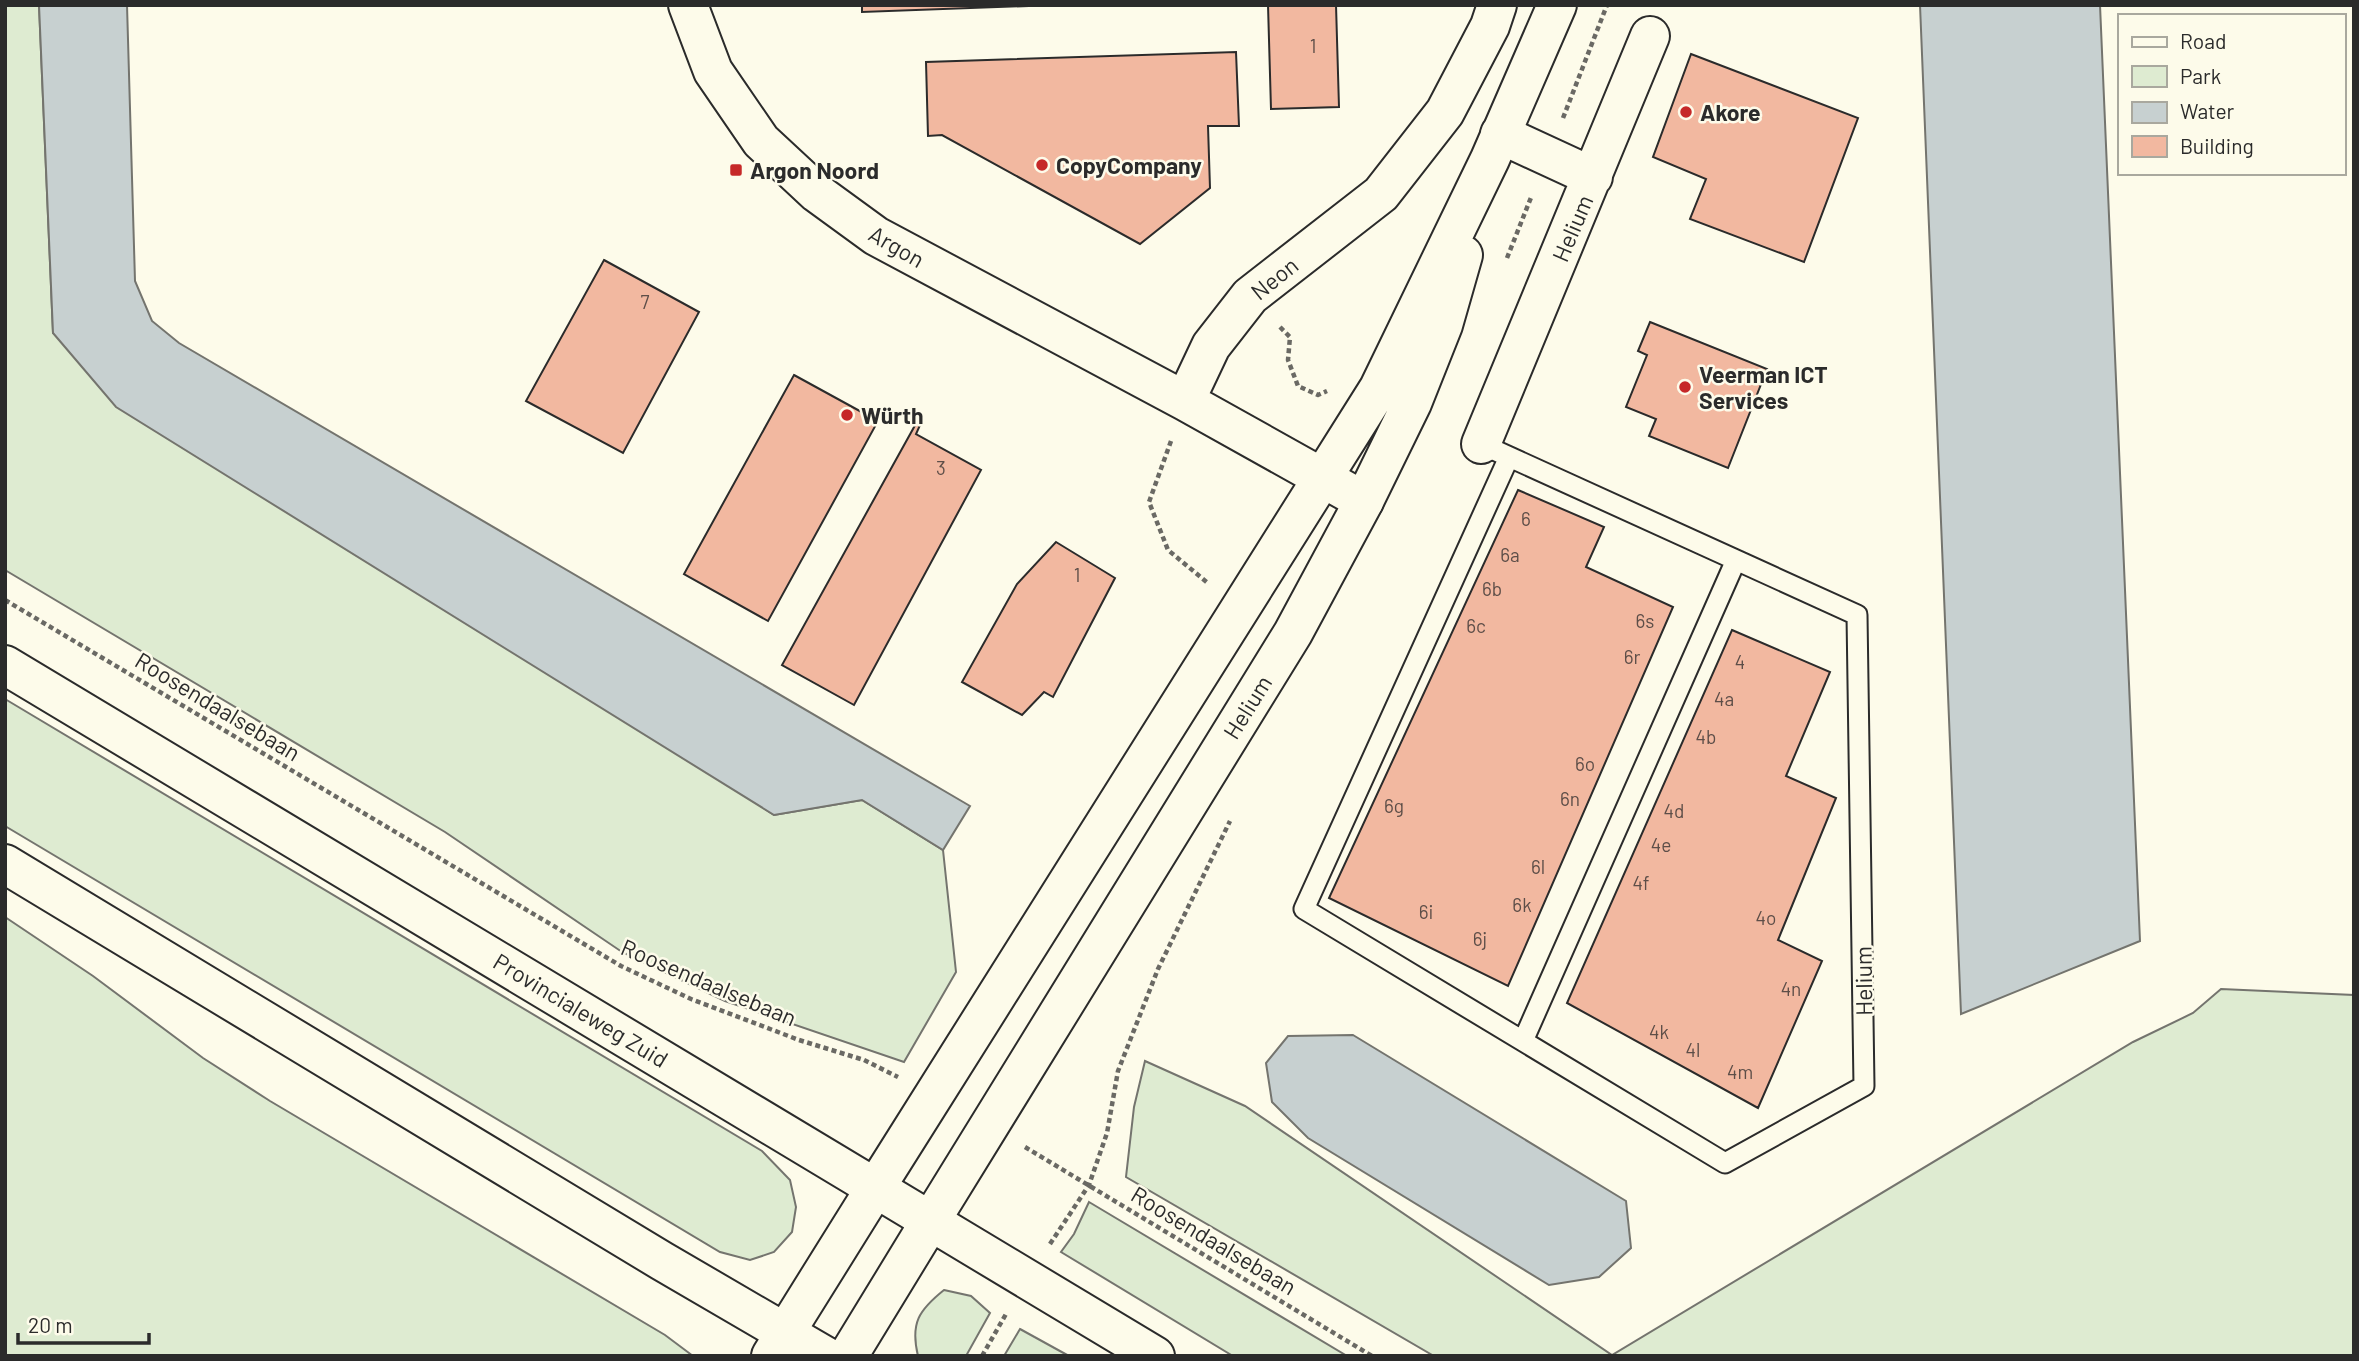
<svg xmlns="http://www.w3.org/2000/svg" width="2359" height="1361" viewBox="0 0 2359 1361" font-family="Barlow,sans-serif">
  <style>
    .green { fill: #deebd1; stroke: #74746e; stroke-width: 2 }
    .water { fill: #c7d0d0; stroke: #74746e; stroke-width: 2 }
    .building { fill: #f2b8a0; stroke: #2b2b2b; stroke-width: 2 }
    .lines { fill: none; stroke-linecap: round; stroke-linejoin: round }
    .service-casing { stroke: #2b2b2b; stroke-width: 23 }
    .minor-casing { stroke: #2b2b2b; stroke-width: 42 }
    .tertiary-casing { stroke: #2b2b2b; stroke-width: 42 }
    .primary-casing { stroke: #2b2b2b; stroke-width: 42 }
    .motorway-casing { stroke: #2b2b2b; stroke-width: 42 }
    .path { stroke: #6a6964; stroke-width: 4.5; stroke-dasharray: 5 3.5; stroke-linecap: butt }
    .service { stroke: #fdfbea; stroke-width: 19 }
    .minor { stroke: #fdfbea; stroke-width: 38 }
    .tertiary { stroke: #fdfbea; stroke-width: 38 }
    .primary { stroke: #fdfbea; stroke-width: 38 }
    .motorway { stroke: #fdfbea; stroke-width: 38 }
    .poi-dot { fill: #c62828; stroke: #fdfbea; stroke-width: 2.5 }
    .labels { text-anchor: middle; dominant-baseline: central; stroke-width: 5; stroke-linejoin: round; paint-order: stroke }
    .number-label { font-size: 19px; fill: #5d4e48 }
    .poi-label { font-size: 23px; font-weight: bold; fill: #2b2b2b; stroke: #fdfbea; text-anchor: start }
    .street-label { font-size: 23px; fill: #2b2b2b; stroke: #fdfbea }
  </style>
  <rect width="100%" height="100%" fill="#fdfbea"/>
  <!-- green -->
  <path class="green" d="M5 5H39L53 333 774 815 862 800 943 850 956 972 904 1062 725 1001 622 952 445 832 5 570Z
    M5 699 762 1151 790 1180 796 1207 792 1232 774 1252 750 1260 720 1252 5 826Z
    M5 917 93 976 203 1058 270 1101 665 1335 693 1356H5Z
    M2221 989 2354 995V1356H1434L1126 1177 1134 1107 1145 1061 1245 1106 1612 1355 2133 1042 2193 1013Z
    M1089 1202 1347 1356H1233L1061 1252 1074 1234Z
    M944 1290 971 1296 990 1313 966 1356H918C910 1323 919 1310 944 1290Z
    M1020 1329 1069 1356H1004Z"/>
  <!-- water -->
  <path class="water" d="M39 5H127L135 281 152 321 179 343 970 806 943 850 862 800 774 815 116 407 53 333Z
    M1920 5H2100L2140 941 1961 1014Z
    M1353 1035 1626 1201 1631 1248 1599 1277 1549 1285 1308 1138 1272 1102 1266 1063 1288 1036Z"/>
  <!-- building -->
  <path class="building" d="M862 5H1055L862 12Z
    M1268 5H1336L1339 107 1271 109Z
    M1236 52 1239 126H1208L1210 188 1140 244 942 135 928 136 926 62Z
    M1691 54 1858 118 1804 262 1690 219 1706 179 1653 157Z
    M604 260 699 312 623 453 526 401Z
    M1650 322 1767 369 1728 468 1649 436 1656 419 1626 407 1647 355 1638 351Z
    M794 375 878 421 768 621 684 574Z
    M918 420 921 423 916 434 981 470 854 705 782 665Z
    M1518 490 1604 527 1586 567 1673 607 1508 986 1329 898Z
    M1056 542 1115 578 1053 697 1044 692 1022 715 962 682 1017 584Z
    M1732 630 1830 672 1786 776 1836 798 1778 940 1822 961 1758 1108 1567 1003Z"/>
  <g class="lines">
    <!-- service casing -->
    <g class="service-casing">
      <path id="service" d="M1481 444 1857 615 1864 1086 1725 1163 1304 909 1509 457
        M1523 1041 1736 560"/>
    </g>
    <!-- minor casing -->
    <g class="minor-casing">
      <path id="minor" d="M688 5 713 71 761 141 817 193 876 236 1185 401 1364 501
        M1500 134 1593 177
        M1185 401 1211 346 1250 296 1381 194 1445 112 1490 26 1497 5
        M1481 444 1650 36"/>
    </g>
    <!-- tertiary casing -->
    <g class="tertiary-casing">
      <path id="tertiary" d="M876 1187 1379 388 1490 159 1557 5
        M931 1220 1293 633 1364 501 1412 403 1443 325 1463 255"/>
    </g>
    <!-- primary casing -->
    <g class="primary-casing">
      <path id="primary" d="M5 665 1155 1356
        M5 864 662 1261 825 1356
        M785 1333 876 1187
        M848 1356 931 1220"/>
    </g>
    <!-- motorway casing -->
    <g class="motorway-casing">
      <path id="motorway" d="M771 1356 785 1333"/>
    </g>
    <!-- path -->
    <path class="path" d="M1563 118 1607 5
      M1507 258 1532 195
      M1280 327 1290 337 1288 360 1298 386 1318 395 1327 391
      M1171 441 1149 502 1168 550 1209 584
      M5 600 621 966 691 999 799 1040 864 1060 898 1077
      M1025 1147 1372 1356
      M1050 1244 1089 1185 1107 1133 1118 1071 1158 969 1230 821
      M982 1356 1006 1314"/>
    <!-- service -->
    <use href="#service" class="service"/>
    <!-- minor -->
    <use href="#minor" class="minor"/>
    <!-- tertiary -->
    <use href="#tertiary" class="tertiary"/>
    <!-- primary -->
    <use href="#primary" class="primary"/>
    <!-- motorway -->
    <use href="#motorway" class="motorway"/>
  </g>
  <!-- markers -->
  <g class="poi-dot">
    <circle cx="1686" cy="112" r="7"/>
    <circle cx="1042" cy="165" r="7"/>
    <rect x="729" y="163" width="14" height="14" rx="3.5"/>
    <circle cx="1685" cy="387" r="7"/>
    <circle cx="847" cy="415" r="7"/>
  </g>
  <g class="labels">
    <!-- number labels -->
    <g class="number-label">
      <text x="1313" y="45">1</text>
      <text x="645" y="301">7</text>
      <text x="941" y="467">3</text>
      <text x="1526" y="518">6</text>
      <text x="1510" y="554">6a</text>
      <text x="1077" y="574">1</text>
      <text x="1492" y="588">6b</text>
      <text x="1645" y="620">6s</text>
      <text x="1476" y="625">6c</text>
      <text x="1632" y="656">6r</text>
      <text x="1740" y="661">4</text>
      <text x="1724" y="698">4a</text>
      <text x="1706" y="736">4b</text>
      <text x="1585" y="763">6o</text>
      <text x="1570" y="798">6n</text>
      <text x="1394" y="805">6g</text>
      <text x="1674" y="810">4d</text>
      <text x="1661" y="844">4e</text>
      <text x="1538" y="866">6l</text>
      <text x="1641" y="882">4f</text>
      <text x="1522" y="904">6k</text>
      <text x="1426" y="911">6i</text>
      <text x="1766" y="917">4o</text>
      <text x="1480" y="938">6j</text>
      <text x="1791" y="988">4n</text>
      <text x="1659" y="1031">4k</text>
      <text x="1693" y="1049">4l</text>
      <text x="1740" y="1071">4m</text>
    </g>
    <!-- poi labels -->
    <g class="poi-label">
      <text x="1700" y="112">Akore</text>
      <text x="1056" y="165">CopyCompany</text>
      <text x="750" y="170">Argon Noord</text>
      <text x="1699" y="374">Veerman ICT<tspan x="1699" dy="26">Services</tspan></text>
      <text x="861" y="415">Würth</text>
    </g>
    <!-- street labels -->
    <g class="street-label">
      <text transform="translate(1572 228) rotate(-67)">Helium</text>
      <text transform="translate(897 246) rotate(30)">Argon</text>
      <text transform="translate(1274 278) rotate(-39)">Neon</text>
      <text transform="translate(218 706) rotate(31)">Roosendaalsebaan</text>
      <text transform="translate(1247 707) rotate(-58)">Helium</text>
      <text transform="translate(1863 981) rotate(-91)">Helium</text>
      <text transform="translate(709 982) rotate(23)">Roosendaalsebaan</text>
      <text transform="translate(581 1010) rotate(31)">Provincialeweg Zuid</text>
      <text transform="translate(1214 1240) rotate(31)">Roosendaalsebaan</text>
    </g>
  </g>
  <!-- border -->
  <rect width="2359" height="1361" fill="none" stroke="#2b2b2b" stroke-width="14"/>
  <!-- legend -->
  <rect x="2118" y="14" width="228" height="161" fill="#fdfbea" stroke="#a9a89e" stroke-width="2"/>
  <rect x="2132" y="37" width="35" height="10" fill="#fdfbea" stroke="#a9a89e" stroke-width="2"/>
  <text x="2180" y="49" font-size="21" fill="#2b2b2b">Road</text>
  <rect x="2132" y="66" width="35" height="21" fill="#deebd1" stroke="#a9a89e" stroke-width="2"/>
  <text x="2180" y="84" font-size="21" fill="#2b2b2b">Park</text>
  <rect x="2132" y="102" width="35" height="21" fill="#c7d0d0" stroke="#a9a89e" stroke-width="2"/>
  <text x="2180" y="119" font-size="21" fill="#2b2b2b">Water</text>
  <rect x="2132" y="136" width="35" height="21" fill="#f2b8a0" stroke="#a9a89e" stroke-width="2"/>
  <text x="2180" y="154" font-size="21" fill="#2b2b2b">Building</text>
  <!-- scale -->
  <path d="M18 1333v10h131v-10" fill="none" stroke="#2b2b2b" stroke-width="3.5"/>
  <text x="28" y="1333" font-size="21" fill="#2b2b2b" stroke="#fdfbea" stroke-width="5" paint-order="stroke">20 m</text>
</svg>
